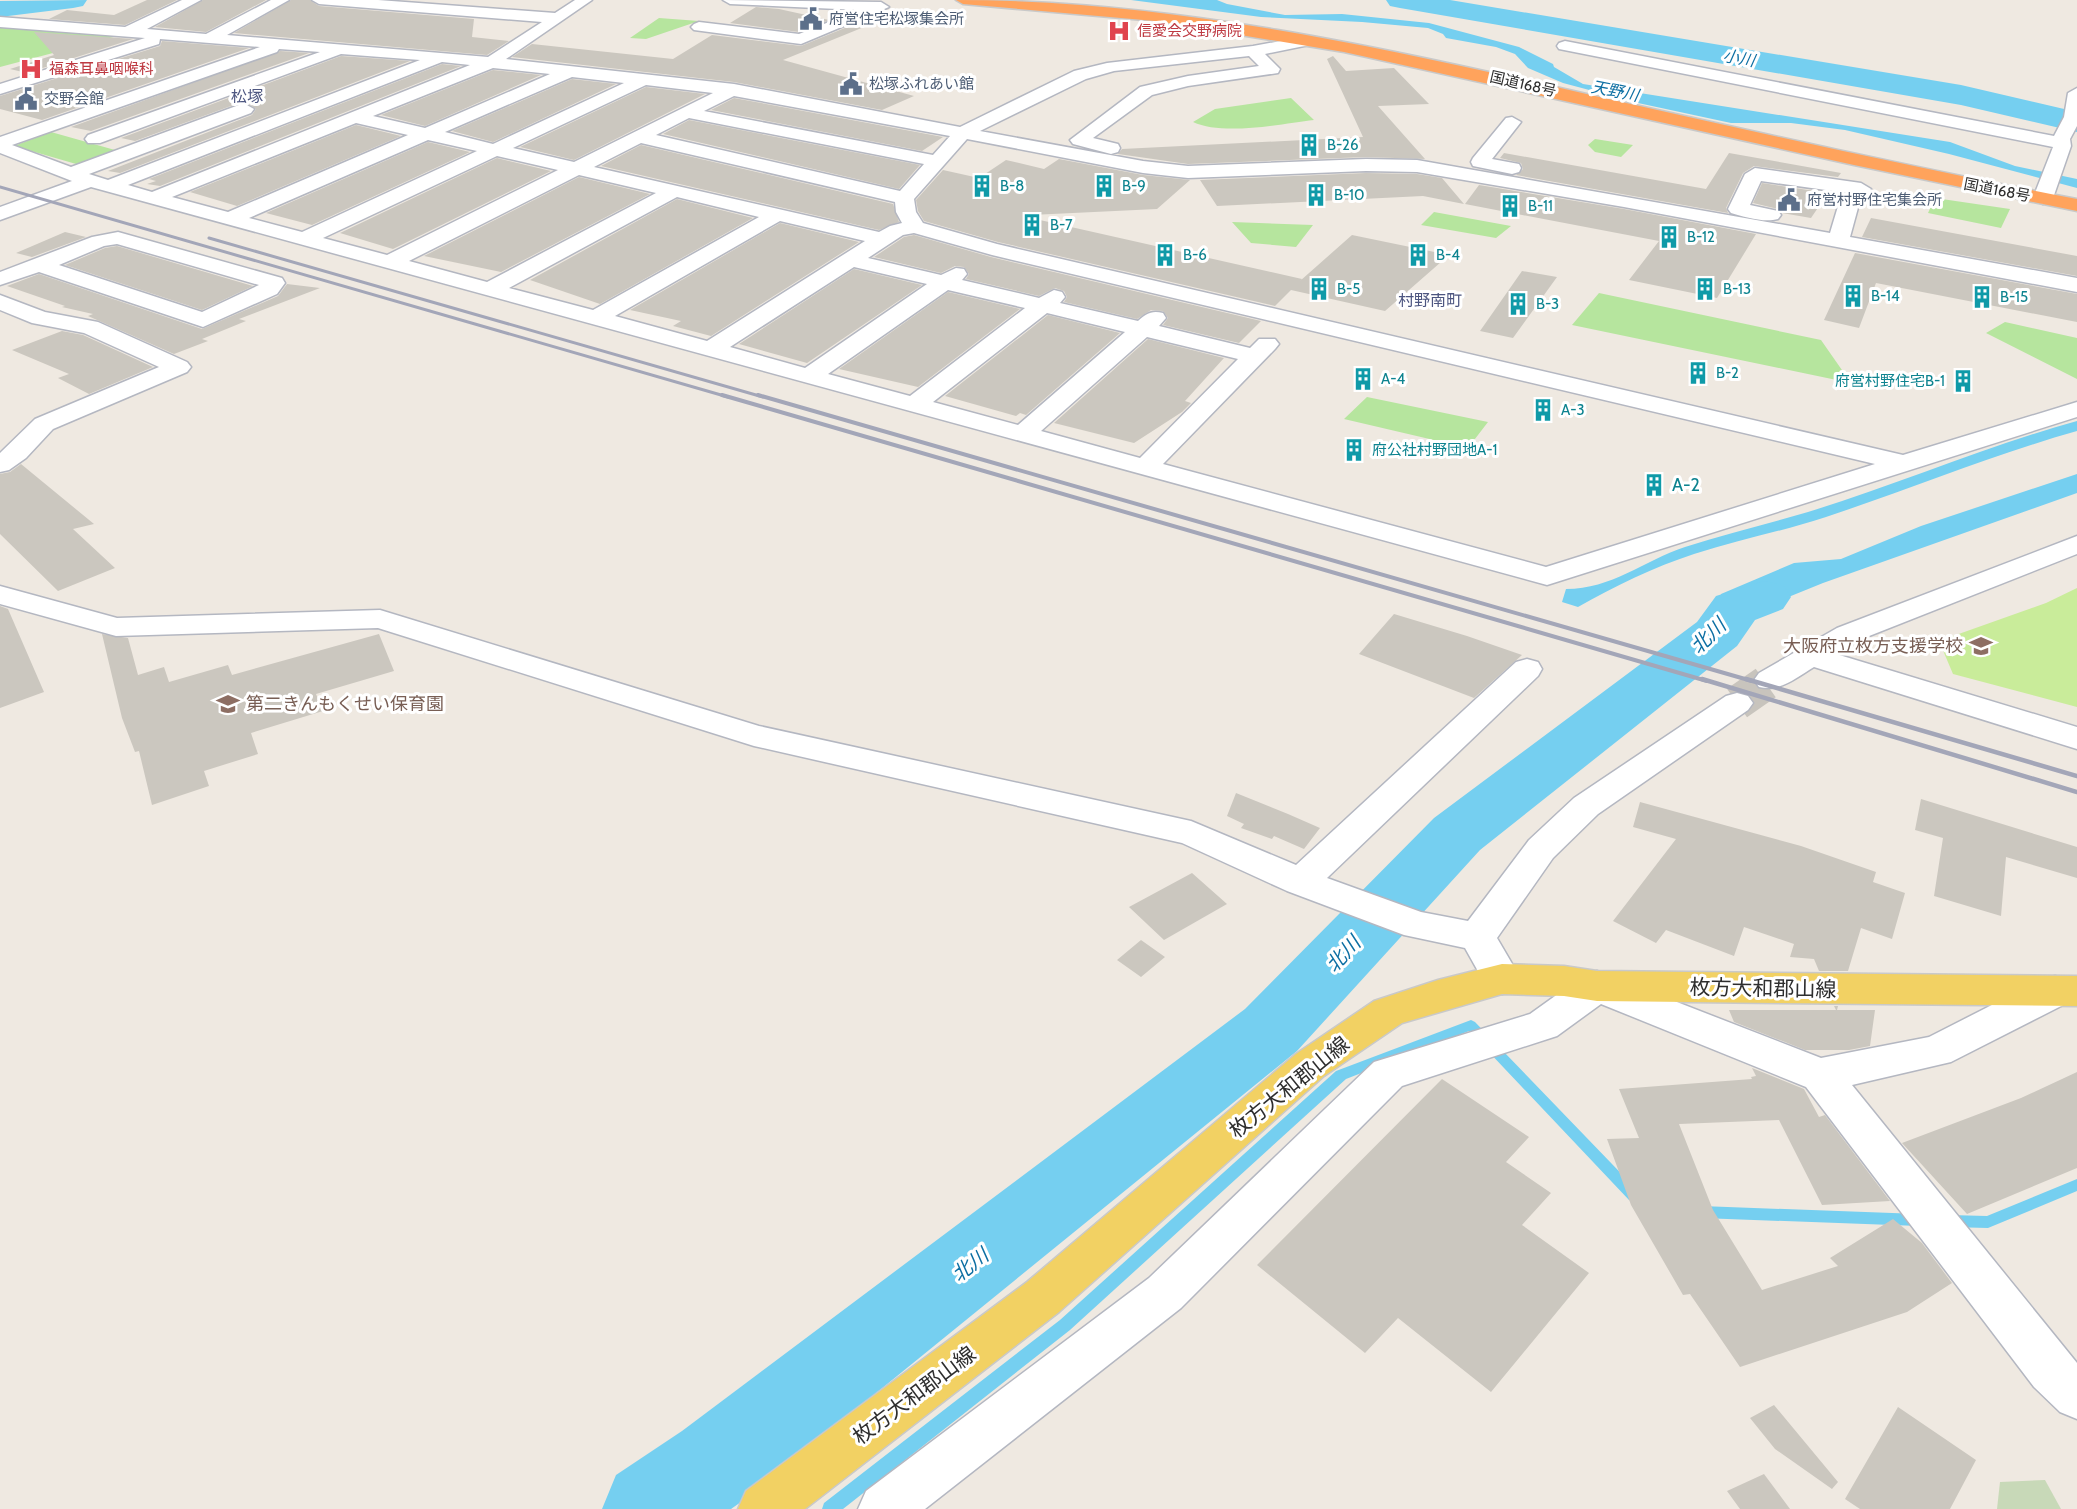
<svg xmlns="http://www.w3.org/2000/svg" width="2077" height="1509" viewBox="0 0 2077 1509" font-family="Cabin,'Noto Sans JP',sans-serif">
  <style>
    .green { fill: #b6e59e }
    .cemetery { fill: #c8d9b8 }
    .pitch { fill: #c9ec9a }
    .water { fill: #75cff0 }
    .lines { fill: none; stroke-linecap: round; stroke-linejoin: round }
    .stream { fill: #75cff0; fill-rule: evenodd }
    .river { fill: #75cff0; fill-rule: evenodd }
    .building { fill: #cbc7bf }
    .minor-tunnel { stroke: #c8c4bd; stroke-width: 35; stroke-dasharray: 35 18; stroke-linecap: butt }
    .minor-casing { stroke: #b4b7c1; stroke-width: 3 }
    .major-casing { stroke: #c9c9c9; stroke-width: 3 }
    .highway-casing { stroke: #c9c9c9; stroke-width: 3 }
    .minor { fill: #fff; fill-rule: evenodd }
    .major { fill: #f2d163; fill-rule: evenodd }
    .highway { fill: #ffa35c; fill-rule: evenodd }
    .rail-far2 { stroke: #a3a6b8; stroke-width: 3 }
    .rail-far1 { stroke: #a3a6b8; stroke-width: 4 }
    .rail { stroke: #a3a6b8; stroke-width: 4.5 }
    .labels { text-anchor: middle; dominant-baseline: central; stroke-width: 6; stroke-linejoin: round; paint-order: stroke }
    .far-service-label { font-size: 15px; fill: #4e5e75; stroke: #fff; text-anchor: start }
    .far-health-label { font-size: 15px; fill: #be3a42; stroke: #fff; text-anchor: start }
    .far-street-label { font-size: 15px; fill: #2e2e2e; stroke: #fff }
    .far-culture-label { font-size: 15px; fill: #0d838f; stroke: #fff; text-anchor: start }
    .far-water-label { font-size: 16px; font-style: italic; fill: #0d6fa3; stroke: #fff }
    .far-neighbourhood-label { font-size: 16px; fill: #4d5680; stroke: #fff }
    .culture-label { font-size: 18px; fill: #0d838f; stroke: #fff; text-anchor: start }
    .education-label { font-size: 18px; fill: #785e54; stroke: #fff; text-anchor: end }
    .water-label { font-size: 20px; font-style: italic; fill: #0d6fa3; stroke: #fff }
    .near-street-label { font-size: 21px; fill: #2e2e2e; stroke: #fff }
  </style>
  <rect width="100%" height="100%" fill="#efe9e1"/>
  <!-- green -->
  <path class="green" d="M659 18 699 21 646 39 630 38Z
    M0 24 121 35 0 67Z
    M1291 98 1314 120C1281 124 1223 136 1193 122L1215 109Z
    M51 132 122 152 83 166 14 146Z
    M1595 139 1633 145 1621 157 1595 152 1588 145Z
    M1935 198 2010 209 2001 228 1928 213Z
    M1434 212 1511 226 1496 238 1421 225Z
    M1232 222 1313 225 1296 247 1251 243Z
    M1599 293 1821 340 1851 383 1572 325Z
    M2005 322 2077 338V379L1986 333Z
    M1367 397 1488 422 1468 448 1344 419Z"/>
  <!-- cemetery -->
  <path class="cemetery" d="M2045 1480 2061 1509H1997L2000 1482Z"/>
  <!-- pitch -->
  <path class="pitch" d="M2077 588V707L1953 674 1939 641 2046 603Z"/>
  <!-- water -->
  <path class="water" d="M1131 0H1217L1227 4 1285 15 1342 14 1429 23 1519 47 1553 64 1554 67 1583 84 1950 142 2015 166 2077 179V188L1949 154 1845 130 1791 123H1731L1638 103 1563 83 1528 68 1515 54 1496 47 1446 38 1443 34 1428 28 1362 22 1261 17Z
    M2077 421V431C1992 455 1910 489 1826 517 1783 531 1738 540 1694 554 1654 567 1615 586 1578 607L1562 602 1566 589C1612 589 1643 561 1685 547 1726 534 1767 524 1808 512 1899 484 1986 446 2077 421Z
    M2077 474V493L1823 583 1749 613 1734 631 1707 651 1688 642 1715 623 1721 594 1794 563 1841 559 1921 526Z"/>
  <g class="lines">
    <!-- stream -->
    <path class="stream" d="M1471 1020 1475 1022 1639 1192 1641 1196 1639 1200 1634 1202 1629 1200 1469 1031 1346 1079 1070 1330 843 1509H822L824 1503 1060 1320 1336 1071Z
      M2077 1179V1191L1988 1228 1949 1227 1944 1225 1942 1221 1944 1217 1949 1215 1987 1216Z
      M1701 1206 1919 1214 1924 1216 1926 1220 1924 1224 1919 1226 1701 1218 1696 1216 1694 1212 1696 1208Z"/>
    <!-- river -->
    <path class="river" d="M87 0 83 6 73 8 0 17V1Z
      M1386 0H1450L1961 85 2077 112V132L1961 105 1400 8 1390 6Z
      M1764 581 1783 585 1791 597 1783 609 1755 620 1737 646 1480 850 1297 1051 748 1497 731 1509H602L616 1475 682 1431 1245 1009 1434 818 1697 622 1716 596Z"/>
  </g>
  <!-- building -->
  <path class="building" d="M147 0H177L125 25 49 19 67 10 114 15Z
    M203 0H266L206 32 155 27Z
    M291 0H310L319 6 474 19 472 37 509 41 487 55 234 33Z
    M756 7 779 9 829 20 799 32 730 23Z
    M852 25 864 27 783 60 914 96 882 110 734 82 512 57 532 44 673 59 712 35 801 46Z
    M34 32 133 39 27 73 10 69 54 55Z
    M162 41 249 48 42 120 0 109V96L160 46Z
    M280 51 309 53 91 131 71 127Z
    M341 56 410 61 120 173 108 171 252 115 256 109 246 102 239 103 135 141 121 138Z
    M1333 56 1346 71 1394 68 1429 104 1378 106 1425 159 1366 157 1188 164 1118 154 1122 149 1363 137 1327 59Z
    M442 64 461 66 160 186 147 184 156 181 149 179Z
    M493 70 541 75 425 126 381 115Z
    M572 79 616 84 493 142 452 131Z
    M646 87 705 94 574 160 520 147Z
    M734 98 943 137 922 151 711 110Z
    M689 120 920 165 899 189 663 134Z
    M356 125 401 136 237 206 190 192Z
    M428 142 470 152 312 225 266 213Z
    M641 145 893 204 899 222 879 230 601 166Z
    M1504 153 1706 189 1729 153 1841 173 1838 177 1754 166 1743 173 1726 208 1728 213 1516 175 1523 169 1521 163 1500 158Z
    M497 158 551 171 393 249 340 233Z
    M1059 159 1143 175 1190 180 1157 209 1031 215V218L1302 279 1300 281 1352 235 1449 255 1385 311 1291 290 1275 306 998 242 924 221 918 211 916 200 943 170 979 178 1006 160 1044 169Z
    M1366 173 1417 174 1442 178 1464 204 1423 196 1217 206 1200 180Z
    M579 177 650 194 501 272 424 256Z
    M1762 183 1828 193 1811 218 1782 213 1778 209 1753 203Z
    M1479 185 1624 209 1756 234 1717 298 1629 280 1659 241 1465 204Z
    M677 199 753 218 600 304 530 280Z
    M1871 218 2077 256V276L1862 237Z
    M780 223 859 242 711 336 673 326 681 321 630 310Z
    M65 232 86 237 32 257 16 253Z
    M914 235 991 257 1261 321 1239 343 1163 325 1168 318 1163 311 1151 310 1137 319 1064 302 1067 297 1064 291 1055 288 1039 296 966 279 969 274 964 267 955 266 941 273 874 257 904 237Z
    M117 246 253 286 202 310 65 265 105 248Z
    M1855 253 2077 294V322L1876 283 1859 328 1824 320Z
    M854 269 922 285 807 363 739 344Z
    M1522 271 1557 277 1513 338 1480 331Z
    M39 274 202 329 278 296 287 284 320 288 239 319 246 321 202 339 208 341 174 354 88 316 93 314 62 307 65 306 7 286Z
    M948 292 1020 309 918 387 839 369Z
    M1048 315 1120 333 1026 415 1020 413 1016 416 945 396Z
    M62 331 83 335 153 367 89 394 58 378 69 374 12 350Z
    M1148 339 1224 358 1185 401 1191 403 1182 412 1134 443 1054 423Z
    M21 464 94 524 73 529 115 568 58 591 0 534V474L10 472Z
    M0 606 8 609 44 692 0 708Z
    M1394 614 1467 636 1522 655 1474 698 1359 654Z
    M102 634 128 638 138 675 164 667 169 682 228 665 232 675 379 634 394 671 316 694 323 711 251 733 258 754 204 771 209 786 152 805 139 751 135 752 122 718Z
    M1236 793 1288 814 1320 828 1304 849 1274 836 1272 839 1241 828 1244 824 1227 816Z
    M1921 799 2077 847V878L2006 857 2001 916 1934 896 1943 838 1915 830Z
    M1640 802 1801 846 1876 872 1873 882 1905 893 1892 939 1861 928 1848 971H1819L1814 959 1790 957 1794 944 1744 927 1734 956 1666 930 1656 943 1613 921 1676 839 1633 827Z
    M1192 873 1227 904 1164 940 1129 907Z
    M1141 940 1165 957 1141 977 1117 960Z
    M1834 1006H1838L1837 1010H1875L1870 1046 1849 1050H1805L1734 1022 1729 1010H1836Z
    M1752 1068 1804 1089 1819 1117 1825 1115 1890 1201 1822 1205 1779 1120 1679 1124 1713 1210 1762 1290 1838 1266 1830 1258 1893 1219 1922 1243 1952 1283 1907 1312 1740 1367 1690 1294 1683 1295 1631 1205 1607 1139 1639 1138 1619 1089 1752 1079 1751 1077 1756 1076Z
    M2077 1072V1168L1967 1214 1902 1143 2021 1098Z
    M1442 1079 1529 1137 1506 1162 1551 1193 1522 1225 1589 1273 1491 1392 1398 1318 1365 1353 1257 1265Z
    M1774 1405 1838 1482 1832 1489 1775 1449 1750 1418Z
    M1898 1407 1976 1460 1950 1509H1860L1845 1499Z
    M1764 1474 1790 1509H1740L1727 1491Z"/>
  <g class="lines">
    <!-- minor-tunnel -->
    <path class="minor-tunnel" d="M1737 703 1770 680"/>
    <!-- minor casing -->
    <g class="minor-casing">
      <path id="minor" d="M182 0H201L147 29 206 34 271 0H289L227 35 488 57 542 22 319 4 312 0H378L555 13 575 0H592L506 59 734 84 960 127 1074 71 1107 63 1253 46 1308 36 1314 38 1316 41 1314 44 1265 54 1280 69 1278 73 1188 86 1152 95 1093 138 1118 144 1120 148 1118 152 1111 154 1073 144 1070 140 1140 87 1188 76 1259 66 1249 56 1114 71 1086 79 980 131 1143 161 1188 166 1366 159 1417 160 1830 233 1839 203 1847 193 1761 181 1750 205 1778 211 1781 215 1778 219C1764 223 1745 217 1731 213L1728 209 1745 174 1755 168 1861 183 1871 189 1859 204 1850 237 2077 278V292L1624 207 1417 172 1366 171 1188 178 1143 173 967 139 914 199 916 212 923 223 997 244 1903 455 2077 402V417L1547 585 91 187 0 220V207L72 181 0 153V137L260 47 160 39 159 44 0 94V84L145 38 0 27V17L125 27ZM279 49 320 52 88 135 85 139 88 143H100L341 54 420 60 108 180 89 174 251 113 254 109 245 104 239 105 71 167 12 145 277 52ZM442 62 470 65 152 192 128 185ZM493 68 550 74 425 128 373 116ZM572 77 624 83 493 144 445 132ZM646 85 713 93 574 162 513 148ZM734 96 950 136 933 155 704 111ZM689 118 924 164 900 191 656 135ZM356 123 408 135 228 212 172 197ZM428 140 477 151 302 232 249 218ZM641 143 895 202 896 212 902 223 890 226 879 232 594 167ZM497 156 558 170 387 255 323 238ZM579 175 656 193 487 282 409 261ZM677 197 759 217 593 310 509 288ZM780 221 865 241 707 341 615 316ZM914 233 992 255 1875 464 1546 567 1163 464 1275 349 1279 344 1275 339H1259L1250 348 1159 326 1166 318 1163 313C1151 310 1146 314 1138 321L1060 303 1065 297 1062 292 1054 290 1039 298 962 280 967 274 964 269 956 268 941 275 868 258 903 235ZM854 267 927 284 805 368 730 347ZM948 290 1025 308 910 396 828 374ZM1047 313 1125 332 1018 425 933 402ZM1147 337 1238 359 1140 458 1041 431Z
        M723 0 881 2 889 7 801 44 694 30 691 27 694 24 699 22 799 34 859 10 730 4Z
        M1565 41 2054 136 2064 117 2068 93 2077 88V126L2070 139 2071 146 2053 198 2043 204 2033 198 2053 147 1559 49 1557 46 1559 43Z
        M1512 117 1521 122 1492 159 1519 164 1521 168 1519 172 1512 174 1473 166 1471 162 1473 158 1506 118Z
        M118 232 282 278 285 283 277 294 203 327 39 272 0 285V272L92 237ZM117 244 259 285 202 312 59 265 104 246Z
        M0 295 45 312 98 322 187 362 191 367 187 372 53 429 26 458 9 470 0 472V453L35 419 159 367 84 333 32 323 0 310Z
        M2077 536V554L1859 640 1836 654 2077 727V749L1814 667C1796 678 1780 692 1759 687L1754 680 1759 673 1837 628Z
        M0 586 117 618 380 610 759 726 1191 821 1296 865 1516 662 1527 659 1538 662 1542 669 1538 676 1327 878 1421 912 1468 921 1529 840 1574 798 1726 696 1737 693 1748 696 1753 703 1748 710 1598 814 1553 858 1497 938 1521 979 1516 989 1502 994 1488 989 1465 948 1404 935 1287 891 1182 843 754 746 378 628 116 636 0 604Z
        M1597 971 1821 1058 1929 1037 2041 980 2055 976 2069 980 2074 991 2069 1002 1951 1062 1852 1085 2077 1363V1419L2060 1412 2034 1387 1806 1087 1601 1004 1557 1036 1402 1086 1181 1308 925 1509H858L866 1491 1149 1278 1374 1062 1530 1014 1583 976Z"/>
    </g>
    <!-- major casing -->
    <g class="major-casing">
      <path id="major" d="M1502 964 1564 966 1597 971 2077 976V1006L1597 1001 1564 996 1502 994 1402 1023 1324 1076 1059 1312 805 1509H738L746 1491 1027 1282 1296 1054 1374 1001 1438 980Z"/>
    </g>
    <!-- highway casing -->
    <g class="highway-casing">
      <path id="highway" d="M956 0C1172 0 1385 48 1595 96 1755 132 1916 168 2077 199V211L1854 165 1344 52 1155 21 963 4Z"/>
    </g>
    <!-- minor -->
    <use href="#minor" class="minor"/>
    <!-- major -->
    <use href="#major" class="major"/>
    <!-- highway -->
    <use href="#highway" class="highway"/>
    <!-- rail-far2 -->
    <path class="rail-far2" d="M0 187 728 397
      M209 238 763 397"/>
    <!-- rail-far1 -->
    <path class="rail-far1" d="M722 395 1707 681
      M758 395 1752 681"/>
    <!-- rail -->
    <path class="rail" d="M1702 679 2077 792
      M1746 679 2077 776"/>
  </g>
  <!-- icons -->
  <defs>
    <g id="civic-bare" transform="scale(1.8)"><path d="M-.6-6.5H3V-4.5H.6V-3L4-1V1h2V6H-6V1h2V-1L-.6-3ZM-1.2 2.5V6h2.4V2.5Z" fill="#5c6f8a" stroke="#fff" stroke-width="2.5" paint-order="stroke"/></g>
    <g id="hospital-bare" transform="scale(1.8)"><path d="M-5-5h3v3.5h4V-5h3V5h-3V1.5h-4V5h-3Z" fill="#e0444e" stroke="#fff" stroke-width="2.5" paint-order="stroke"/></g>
    <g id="building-bare" transform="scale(1.8)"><path d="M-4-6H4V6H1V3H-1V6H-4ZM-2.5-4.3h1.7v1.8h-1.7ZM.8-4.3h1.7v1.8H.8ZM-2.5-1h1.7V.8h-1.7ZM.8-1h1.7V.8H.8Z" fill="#0f9aa8" stroke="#fff" stroke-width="2.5" paint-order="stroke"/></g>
    <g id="school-bare" transform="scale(1.8)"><path d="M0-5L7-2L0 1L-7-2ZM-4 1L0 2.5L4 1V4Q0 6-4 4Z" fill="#8d6e63" stroke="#fff" stroke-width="2.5" paint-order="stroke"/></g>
  </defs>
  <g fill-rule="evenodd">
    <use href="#civic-bare" x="811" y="19"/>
    <use href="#hospital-bare" x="1119" y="31"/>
    <use href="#hospital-bare" x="31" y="69"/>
    <use href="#civic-bare" x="851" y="84"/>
    <use href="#civic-bare" x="26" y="99"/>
    <use href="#building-bare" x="1309" y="145"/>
    <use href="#building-bare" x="982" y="186"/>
    <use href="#building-bare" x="1104" y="186"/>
    <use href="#building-bare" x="1316" y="195"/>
    <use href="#civic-bare" x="1789" y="200"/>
    <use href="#building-bare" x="1510" y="206"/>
    <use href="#building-bare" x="1032" y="225"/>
    <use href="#building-bare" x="1669" y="237"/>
    <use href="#building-bare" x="1165" y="255"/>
    <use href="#building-bare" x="1418" y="255"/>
    <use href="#building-bare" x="1319" y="289"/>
    <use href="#building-bare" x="1705" y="289"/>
    <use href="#building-bare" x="1853" y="296"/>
    <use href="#building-bare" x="1982" y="297"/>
    <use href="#building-bare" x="1518" y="304"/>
    <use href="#building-bare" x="1698" y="373"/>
    <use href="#building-bare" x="1363" y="379"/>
    <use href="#building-bare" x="1963" y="381"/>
    <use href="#building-bare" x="1543" y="410"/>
    <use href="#building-bare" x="1354" y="450"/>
    <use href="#building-bare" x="1654" y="485"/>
    <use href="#school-bare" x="1981" y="646"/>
    <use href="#school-bare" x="228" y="704"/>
  </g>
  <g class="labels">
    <!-- far-service labels -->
    <g class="far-service-label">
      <text x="829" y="19">府営住宅松塚集会所</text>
      <text x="869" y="84">松塚ふれあい館</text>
      <text x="44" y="99">交野会館</text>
      <text x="1807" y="200">府営村野住宅集会所</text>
    </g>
    <!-- far-health labels -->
    <g class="far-health-label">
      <text x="1137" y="31">信愛会交野病院</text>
      <text x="49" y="69">福森耳鼻咽喉科</text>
    </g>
    <!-- far-street labels -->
    <g class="far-street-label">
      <text transform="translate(1523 84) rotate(13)">国道168号</text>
      <text transform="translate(1997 190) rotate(11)">国道168号</text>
    </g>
    <!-- far-culture labels -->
    <g class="far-culture-label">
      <text x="1327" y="145">B-26</text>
      <text x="1000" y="186">B-8</text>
      <text x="1122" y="186">B-9</text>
      <text x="1334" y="195">B-10</text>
      <text x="1528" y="206">B-11</text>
      <text x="1050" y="225">B-7</text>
      <text x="1687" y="237">B-12</text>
      <text x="1183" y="255">B-6</text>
      <text x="1436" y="255">B-4</text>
      <text x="1337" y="289">B-5</text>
      <text x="1723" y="289">B-13</text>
      <text x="1871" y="296">B-14</text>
      <text x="2000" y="297">B-15</text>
      <text x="1536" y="304">B-3</text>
      <text x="1716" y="373">B-2</text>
      <text x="1381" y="379">A-4</text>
      <text x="1945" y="381" text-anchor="end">府営村野住宅B-1</text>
      <text x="1561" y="410">A-3</text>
      <text x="1372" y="450">府公社村野団地A-1</text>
    </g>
    <!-- far-water labels -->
    <g class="far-water-label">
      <text transform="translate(1739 58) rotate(10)">小川</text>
      <text transform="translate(1615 91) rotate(11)">天野川</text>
    </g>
    <!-- far-neighbourhood labels -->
    <g class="far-neighbourhood-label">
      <text x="247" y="96">松塚</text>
      <text x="1430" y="300">村野南町</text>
    </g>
    <!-- culture labels -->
    <g class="culture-label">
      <text x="1672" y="485">A-2</text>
    </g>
    <!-- education labels -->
    <g class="education-label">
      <text x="1963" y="646">大阪府立枚方支援学校</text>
      <text x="246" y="704" text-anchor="start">第二きんもくせい保育園</text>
    </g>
    <!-- water labels -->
    <g class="water-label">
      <text transform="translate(1708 636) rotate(-44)">北川</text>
      <text transform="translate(1343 954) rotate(-47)">北川</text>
      <text transform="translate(970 1265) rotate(-38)">北川</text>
    </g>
    <!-- near-street labels -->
    <g class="near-street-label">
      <text transform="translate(1763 988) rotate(1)">枚方大和郡山線</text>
      <text transform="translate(1289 1087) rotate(-39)">枚方大和郡山線</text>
      <text transform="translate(914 1395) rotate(-37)">枚方大和郡山線</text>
    </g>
  </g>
</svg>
